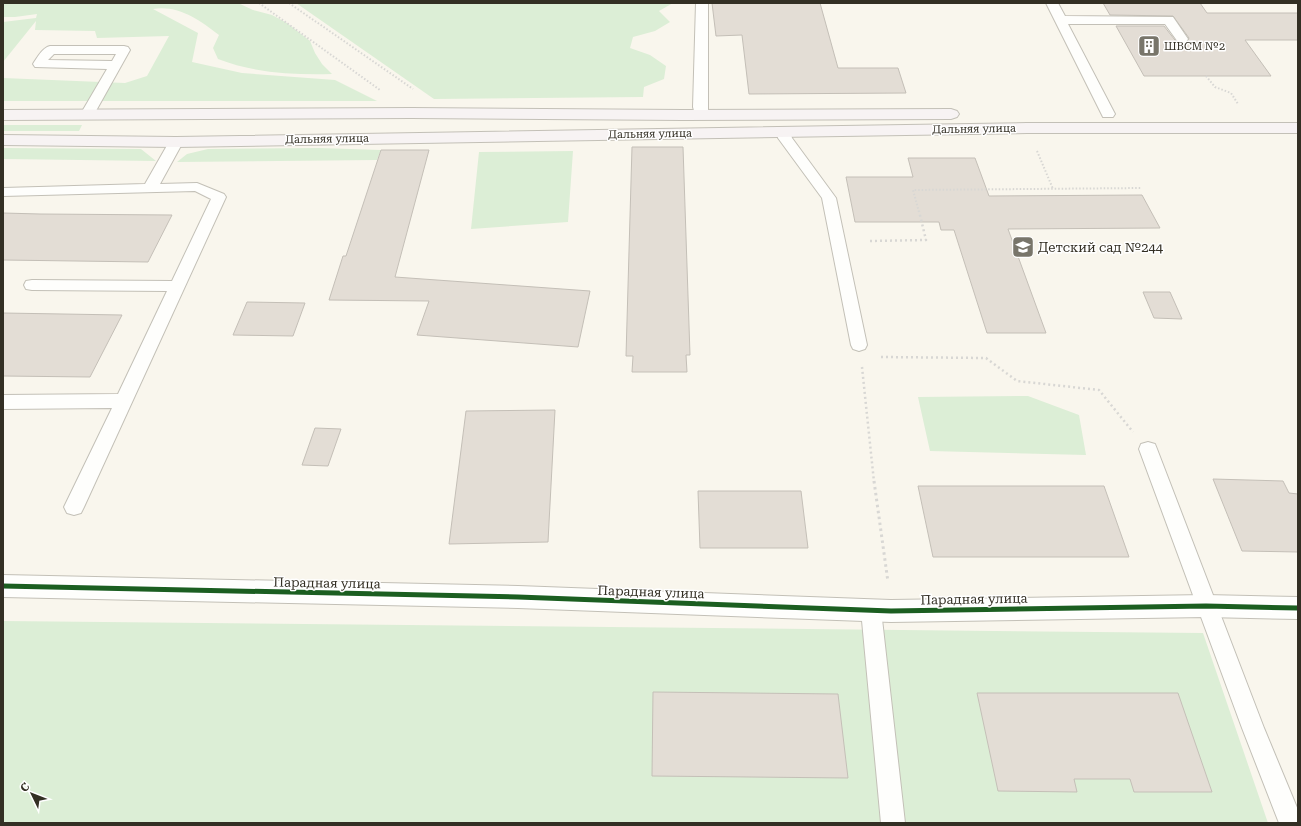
<svg xmlns="http://www.w3.org/2000/svg" width="1301" height="826" viewBox="0 0 1301 826" font-family="'Roboto Serif',serif">
  <style>
    .green { fill: #dceed6 }
    .building { fill: #e3ddd5; stroke: #c4bfb7 }
    .lines { fill: none; stroke-linecap: round; stroke-linejoin: round }
    .lane-casing { stroke: #c3c0b7; stroke-width: 2 }
    .street-casing { stroke: #c3c0b7; stroke-width: 2 }
    .secondary-casing { stroke: #c3c0b7; stroke-width: 2 }
    .path-far2 { stroke: #d8d7d4; stroke-width: 2; stroke-dasharray: 1.5 2; stroke-linecap: butt }
    .path-far1 { stroke: #d8d7d4; stroke-width: 2.5; stroke-dasharray: 2 3; stroke-linecap: butt }
    .path { stroke: #d8d7d4; stroke-width: 3; stroke-dasharray: 2.5 3.5; stroke-linecap: butt }
    .lane { fill: #fefefc; fill-rule: evenodd }
    .street { fill: #fefefc; fill-rule: evenodd }
    .secondary { fill: #f7f3f3; fill-rule: evenodd }
    .cycleway-casing { stroke: #fff; stroke-width: 8 }
    .cycleway { stroke: #1b5e20; stroke-width: 5 }
    .labels { text-anchor: middle; dominant-baseline: central; stroke-width: 3; stroke-linejoin: round; paint-order: stroke }
    .far-poi-label { font-size: 11px; fill: #332f24; stroke: #fff; text-anchor: start }
    .far-street-label { font-size: 11px; fill: #332f24; stroke: #fff }
    .poi-label { font-size: 13px; fill: #332f24; stroke: #fff; text-anchor: start }
    .street-label { font-size: 13px; fill: #332f24; stroke: #fff }
  </style>
  <rect width="100%" height="100%" fill="#f9f6ed"/>
  <!-- green -->
  <path class="green" d="M3 3H129L135 4 134 3H238L253 10 272 15 287 23 310 41 315 53 322 64 332 74C294 75 254 73 218 59L213 48 219 35C199 20 179 5 153 9L198 33 192 62 242 73 335 80 377 101H3V78L125 83 147 76 169 36 97 38 95 31 35 30 36 21 3 62V22L36 18 37 14 15 17H3Z
    M296 3H673L659 11 670 22 655 31 633 37 630 48 650 55 666 66 664 79 644 87 643 97 434 99Z
    M3 125H82L79 131H3Z
    M3 148 141 149 156 161 3 159Z
    M319 148 381 150 377 160 177 162 187 154 208 149Z
    M573 151 568 222 471 229 479 152Z
    M1028 396 1079 415 1086 455 930 451 918 397Z
    M3 621 1203 633 1268 823H3Z"/>
  <!-- building -->
  <path class="building" d="M712 3H820L838 68H898L906 93 749 94 742 35 716 36Z
    M1103 3H1200L1207 13H1298V40H1245L1271 76H1144L1116 26H1164L1178 44H1186L1189 38 1173 16 1110 15Z
    M632 147H683L690 355H686L687 372H632L633 356H626Z
    M381 150H429L395 277 590 291 578 347 417 335 429 301 329 300 343 256H346Z
    M908 158H975L989 196 1142 195 1160 228 1008 229 1046 333H987L954 230H941L939 222H855L846 177H913Z
    M3 213 40 214 172 215 148 262 3 260Z
    M1143 292H1170L1182 319 1154 318Z
    M247 302 305 303 293 336 233 335Z
    M3 313 122 315 90 377 3 376Z
    M555 410 548 542 449 544 466 411Z
    M315 428 341 429 328 466 302 465Z
    M1213 479 1283 481 1289 493 1298 494V552L1242 551Z
    M918 486H1104L1129 557H933Z
    M698 491H801L808 548H700Z
    M653 692 838 694 848 778 652 776Z
    M977 693H1178L1212 792H1134L1130 779H1074L1077 792 998 791Z"/>
  <g class="lines">
    <!-- lane casing -->
    <g class="lane-casing">
      <path id="lane" d="M696 3H708V115L706 118H696L693 107Z
        M1046 3H1058L1065 16 1173 17 1188 39 1186 42H1178L1165 24H1068L1115 114 1113 117H1103Z
        M50 46H124L128 47 130 50 92 118H82L80 115 107 69 35 67 33 64C37 58 42 48 50 46ZM54 54H116L112 61 48 60Z
        M784 128 789 129 792 138 836 198 867 345 865 349 859 351 853 349 851 345 822 198 778 138 777 132 779 129Z
        M176 138 181 139 183 142 160 184 197 183 224 194 226 197 84 507 81 513 74 515 67 513 64 507 112 408 3 409V395L118 394 167 291 32 290 26 289 24 285 26 281 32 280 172 281 211 199 195 191 3 196V188L145 184 169 142 171 139Z
        M1148 442 1155 444 1157 449 1264 728 1298 810V823H1279L1242 728 1139 449 1141 444Z
        M871 601 878 604 881 610 905 823H881L861 610 864 604Z"/>
    </g>
    <!-- street casing -->
    <g class="street-casing">
      <path id="street" d="M3 575 518 586 891 600 1206 595 1298 597V619L1206 617 891 622 518 608 3 597Z"/>
    </g>
    <!-- secondary casing -->
    <g class="secondary-casing">
      <path id="secondary" d="M411 108 683 110 951 109 957 111 959 114 957 117 951 119 683 120 411 118 3 120V110Z
        M1027 123H1298V133H1027L176 147 3 145V135L176 137Z"/>
    </g>
    <!-- path-far2 -->
    <path class="path-far2" d="M259 3 380 90
      M289 3 413 89
      M1206 76 1215 87 1231 93 1238 104
      M1037 151 1053 189
      M919 212 913 190 1141 188"/>
    <!-- path-far1 -->
    <path class="path-far1" d="M870 241 926 240 919 211
      M881 357 986 358 1017 381 1099 390 1133 432
      M862 367 874 482"/>
    <!-- path -->
    <path class="path" d="M874 481 888 582"/>
    <!-- lane -->
    <use href="#lane" class="lane"/>
    <!-- street -->
    <use href="#street" class="street"/>
    <!-- secondary -->
    <use href="#secondary" class="secondary"/>
    <!-- cycleway casing -->
    <g class="cycleway-casing">
      <path id="cycleway" d="M3 586 518 597 891 611 1206 606 1298 608"/>
    </g>
    <!-- cycleway -->
    <use href="#cycleway" class="cycleway"/>
  </g>
  <!-- icons -->
  <defs>
    <g id="building-square" transform="scale(1.15)"><rect x="-9" y="-9" width="18" height="18" rx="4" fill="#78756a" stroke="#fff"/><path d="M-4-6H4V6H1V3H-1V6H-4ZM-2.5-4.3h1.7v1.8h-1.7ZM.8-4.3h1.7v1.8H.8ZM-2.5-1h1.7V.8h-1.7ZM.8-1h1.7V.8H.8Z" fill="#fff"/></g>
    <g id="school-square" transform="scale(1.15)"><rect x="-9" y="-9" width="18" height="18" rx="4" fill="#78756a" stroke="#fff"/><path d="M0-5L7-2L0 1L-7-2ZM-4 1L0 2.5L4 1V4Q0 6-4 4Z" fill="#fff"/></g>
  </defs>
  <g fill-rule="evenodd">
    <use href="#building-square" x="1149" y="46"/>
    <use href="#school-square" x="1023" y="247"/>
  </g>
  <g class="labels">
    <!-- far-poi labels -->
    <g class="far-poi-label">
      <text x="1164" y="46">ШВСМ №2</text>
    </g>
    <!-- far-street labels -->
    <g class="far-street-label">
      <text transform="translate(974 129) rotate(-1)">Дальняя улица</text>
      <text transform="translate(650 134) rotate(-1)">Дальняя улица</text>
      <text transform="translate(327 139) rotate(-1)">Дальняя улица</text>
    </g>
    <!-- poi labels -->
    <g class="poi-label">
      <text x="1038" y="247">Детский сад №244</text>
    </g>
    <!-- street labels -->
    <g class="street-label">
      <text transform="translate(327 583) rotate(1)">Парадная улица</text>
      <text transform="translate(651 592) rotate(2)">Парадная улица</text>
      <text transform="translate(974 599) rotate(-1)">Парадная улица</text>
    </g>
  </g>
  <!-- border -->
  <rect width="1301" height="826" fill="none" stroke="#332f24" stroke-width="8"/>
  <!-- north arrow -->
  <g transform="translate(32 794) rotate(313)" stroke="#ffffff" stroke-width="3" paint-order="stroke">
  <path d="M0-3L7 15L0 10L-7 15Z" fill="#332f24"/>
  <text y="-6" font-size="11" font-weight="bold" text-anchor="middle" fill="#332f24">С</text>
  </g>
</svg>
